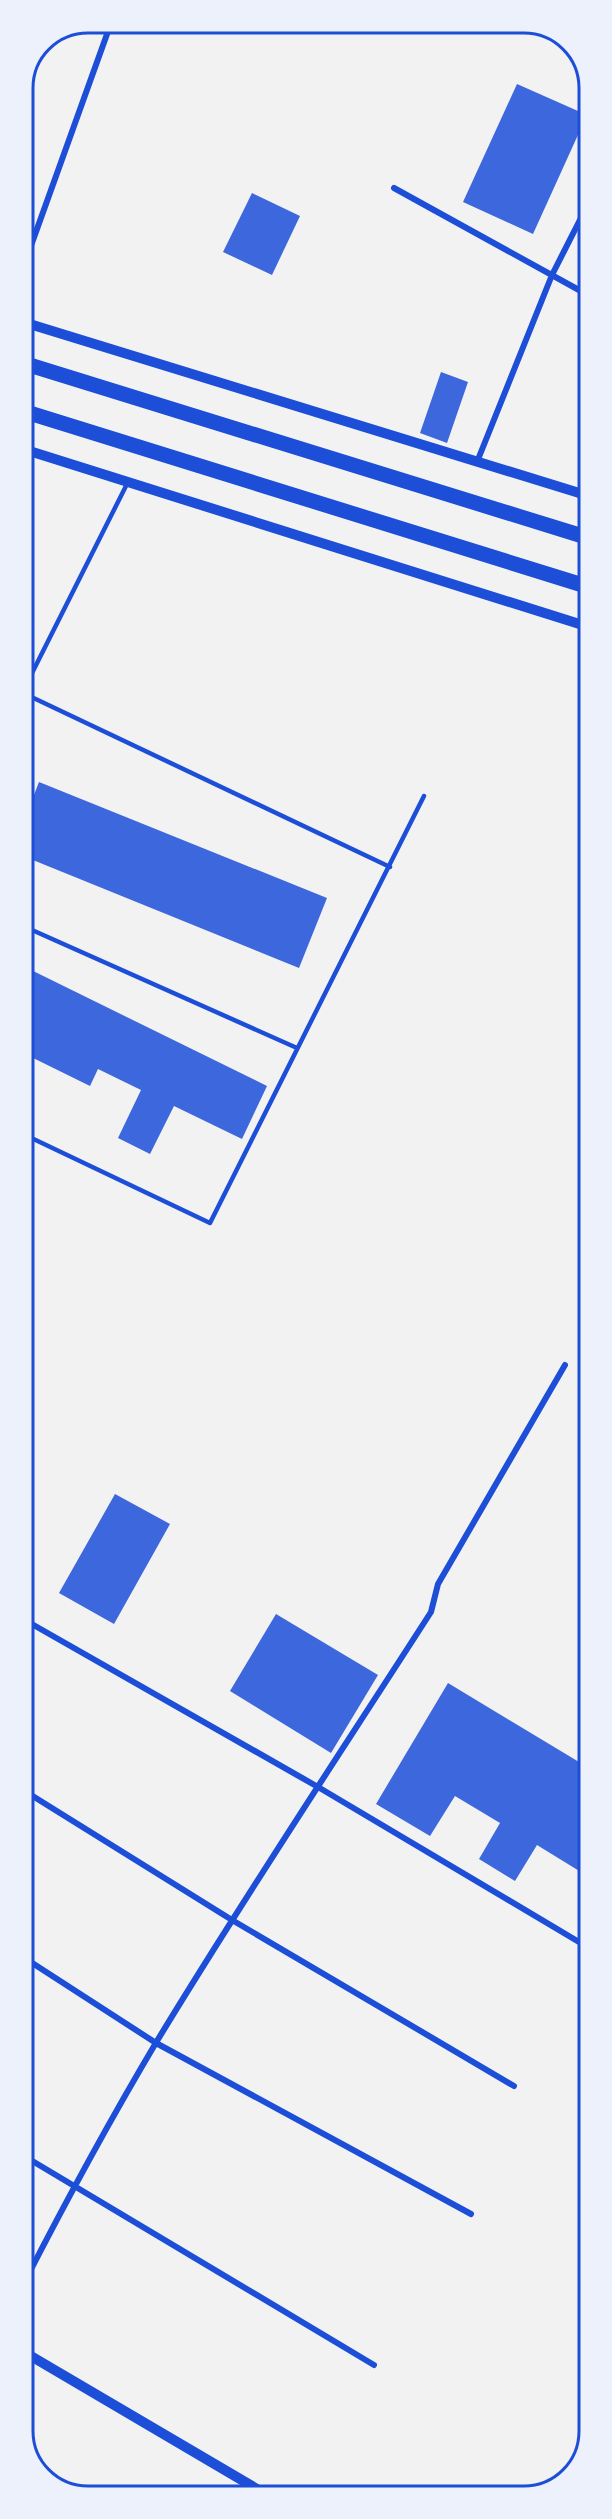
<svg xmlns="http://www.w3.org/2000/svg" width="612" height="2519" viewBox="0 0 612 2519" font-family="'DejaVu Sans',sans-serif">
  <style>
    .building { fill: #3d67dc }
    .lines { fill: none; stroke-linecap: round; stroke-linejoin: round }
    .service { stroke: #1d4ed8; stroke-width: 4.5 }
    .minor { stroke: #1d4ed8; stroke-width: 6 }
    .tertiary { stroke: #1d4ed8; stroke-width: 10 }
    .primary { stroke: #1d4ed8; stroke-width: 15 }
    .rim { fill: none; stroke: #1d4ed8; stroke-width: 3 }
  </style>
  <rect width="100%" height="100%" fill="#f2f2f2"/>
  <!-- building -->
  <path class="building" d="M517 84 587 115 533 234 463 202Z
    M252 193 300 216 272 275 223 252Z
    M441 372 468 382 447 443 420 433Z
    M39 782 327 898 299 968 23 856V823Z
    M23 966 267 1086 242 1139 174 1106 150 1154 118 1138 141 1090 98 1069 90 1086 23 1053Z
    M115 1494 170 1524 114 1624 59 1593Z
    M276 1614 378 1675 331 1753 230 1691Z
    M448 1683 589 1768V1877L537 1845 515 1881 479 1859 500 1823 455 1796 430 1836 376 1804Z"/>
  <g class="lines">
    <!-- service -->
    <path class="service" d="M23 691 128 482
      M23 693 390 867
      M23 926 297 1048
      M23 1134 210 1223 424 796"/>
    <!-- minor -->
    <path class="minor" d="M394 188 588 295
      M23 268 111 23
      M477 462 552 275 588 204
      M23 1619 318 1787 579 1942
      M23 1790 232 1920 514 2086
      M23 1957 156 2043 471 2214
      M24 2156 374 2365
      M24 2283C66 2201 110 2120 157 2041 245 1896 339 1755 431 1612L438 1584 565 1365"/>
    <!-- tertiary -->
    <path class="tertiary" d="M23 322 589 496
      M23 449 589 627
      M24 2352 269 2496"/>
    <!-- primary -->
    <path class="primary" d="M23 363 589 538
      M23 411 589 587"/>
  </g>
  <!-- crop -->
  <path d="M0 0H612V2519H0ZM88 33H524A55 55 0 0 1 579 88V2431A55 55 0 0 1 524 2486H88A55 55 0 0 1 33 2431V88A55 55 0 0 1 88 33Z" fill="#edf1fc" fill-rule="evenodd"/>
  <path class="rim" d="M88 33H524A55 55 0 0 1 579 88V2431A55 55 0 0 1 524 2486H88A55 55 0 0 1 33 2431V88A55 55 0 0 1 88 33Z"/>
</svg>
